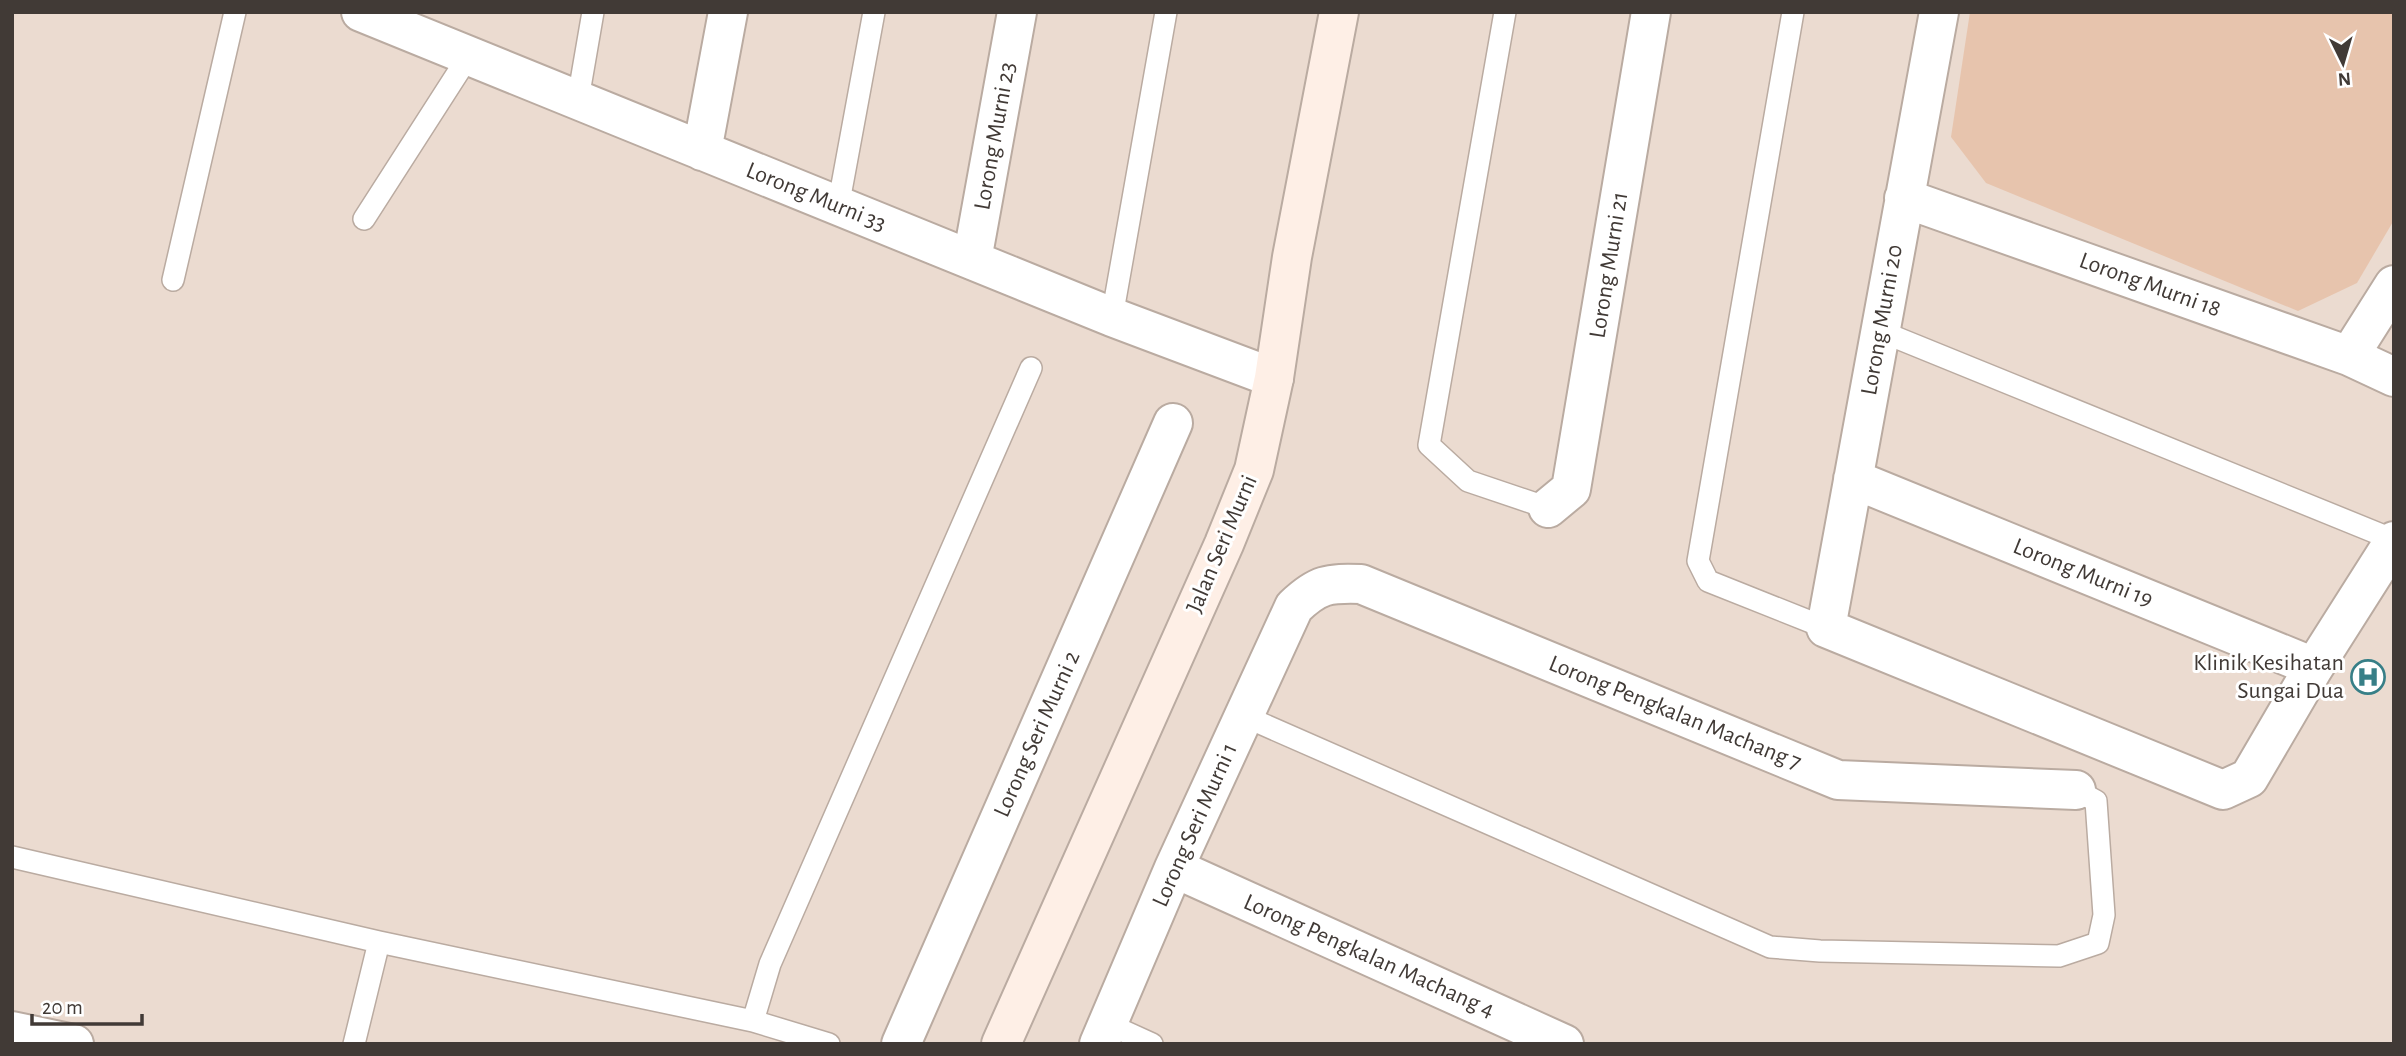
<svg xmlns="http://www.w3.org/2000/svg" width="2406" height="1056" viewBox="0 0 2406 1056" font-family="'Alegreya Sans',sans-serif">
  <style>
    .green { fill: #e7c4ad }
    .lines { fill: none; stroke-linecap: round; stroke-linejoin: round }
    .lane-casing { stroke: #baaba1; stroke-width: 24 }
    .street-casing { stroke: #baaba1; stroke-width: 42 }
    .secondary-casing { stroke: #baaba1; stroke-width: 42 }
    .lane { stroke: #fff; stroke-width: 21 }
    .street { stroke: #fff; stroke-width: 38 }
    .secondary { stroke: #feefe6; stroke-width: 38 }
    .labels { text-anchor: middle; dominant-baseline: central; stroke-width: 6; stroke-linejoin: round; paint-order: stroke }
    .street-label { font-size: 24px; fill: #413a36; stroke: #fff }
    .poi-label { font-size: 24px; fill: #413a36; stroke: #fff; text-anchor: end }
  </style>
  <rect width="100%" height="100%" fill="#ebdbd0"/>
  <!-- green -->
  <path class="green" d="M1970 12H2394V220L2357 283 2298 311 1986 183 1951 137Z"/>
  <g class="lines">
    <!-- lane casing -->
    <g class="lane-casing">
      <path id="lane" d="M1505 12 1429 445 1468 481 1548 508
        M1793 12 1698 561 1708 581 1826 628
        M578 99 593 12
        M838 207 874 12
        M364 219 468 57
        M173 280 235 12
        M1112 317 1166 12
        M1880 331 2394 540
        M1244 716 1770 947 1820 951 2059 956 2098 943 2104 915 2096 801 2076 790
        M12 857 379 942 753 1021 829 1044
        M753 1021 770 964 1031 368
        M1108 1024 1152 1044
        M354 1044 379 942"/>
    </g>
    <!-- street casing -->
    <g class="street-casing">
      <path id="street" d="M361 12 1112 317 1274 378
        M1939 12 1826 628 2223 790 2249 778 2314 667 2394 541
        M702 151 728 12
        M1904 198 2349 356 2394 377
        M972 260 1017 12
        M2349 356 2394 285
        M1853 479 2314 667
        M1548 508 1571 489 1651 12
        M1174 868 1564 1044
        M12 1031 74 1044
        M901 1044 1173 423
        M1099 1044 1174 868 1294 607C1318 584 1328 583 1361 584L1838 780 2076 790"/>
    </g>
    <!-- secondary casing -->
    <g class="secondary-casing">
      <path id="secondary" d="M1001 1044 1224 544 1254 470 1274 378 1292 257 1339 12"/>
    </g>
    <!-- lane -->
    <use href="#lane" class="lane"/>
    <!-- street -->
    <use href="#street" class="street"/>
    <!-- secondary -->
    <use href="#secondary" class="secondary"/>
  </g>
  <!-- icons -->
  <defs>
    <g id="hospital-ring" transform="scale(1.75)"><circle r="9.5" fill="#fff" stroke="#377f87" stroke-width="1.5"/><path d="M-5-5h3v3.5h4V-5h3V5h-3V1.5h-4V5h-3Z" fill="#377f87"/></g>
  </defs>
  <g fill-rule="evenodd">
    <use href="#hospital-ring" x="2368" y="677"/>
  </g>
  <g class="labels">
    <!-- street labels -->
    <g class="street-label">
      <text transform="translate(995 136) rotate(-80)">Lorong Murni 23</text>
      <text transform="translate(816 197) rotate(22)">Lorong Murni 33</text>
      <text transform="translate(1609 265) rotate(-81)">Lorong Murni 21</text>
      <text transform="translate(2150 285) rotate(20)">Lorong Murni 18</text>
      <text transform="translate(1882 320) rotate(-80)">Lorong Murni 20</text>
      <text transform="translate(1222 544) rotate(-67)">Jalan Seri Murni</text>
      <text transform="translate(2083 573) rotate(22)">Lorong Murni 19</text>
      <text transform="translate(1675 713) rotate(22)">Lorong Pengkalan Machang 7</text>
      <text transform="translate(1037 734) rotate(-66)">Lorong Seri Murni 2</text>
      <text transform="translate(1195 825) rotate(-66)">Lorong Seri Murni 1</text>
      <text transform="translate(1369 956) rotate(24)">Lorong Pengkalan Machang 4</text>
    </g>
    <!-- poi labels -->
    <g class="poi-label">
      <text x="2344" y="663">Klinik Kesihatan<tspan x="2344" dy="28">Sungai Dua</tspan></text>
    </g>
  </g>
  <!-- border -->
  <rect width="2406" height="1056" fill="none" stroke="#413a36" stroke-width="28"/>
  <!-- north arrow -->
  <g transform="translate(2343 63) rotate(175)" stroke="#ffffff" stroke-width="5" paint-order="stroke">
  <path d="M0-5L12 26L0 18L-12 26Z" fill="#413a36"/>
  <text y="-10" font-size="19" font-weight="bold" text-anchor="middle" fill="#413a36">N</text>
  </g>
  <!-- scale -->
  <path d="M32 1014v10h110v-10" fill="none" stroke="#413a36" stroke-width="3.5"/>
  <text x="42" y="1014" font-size="21" fill="#413a36" stroke="#ffffff" stroke-width="5" paint-order="stroke">20 m</text>
</svg>
